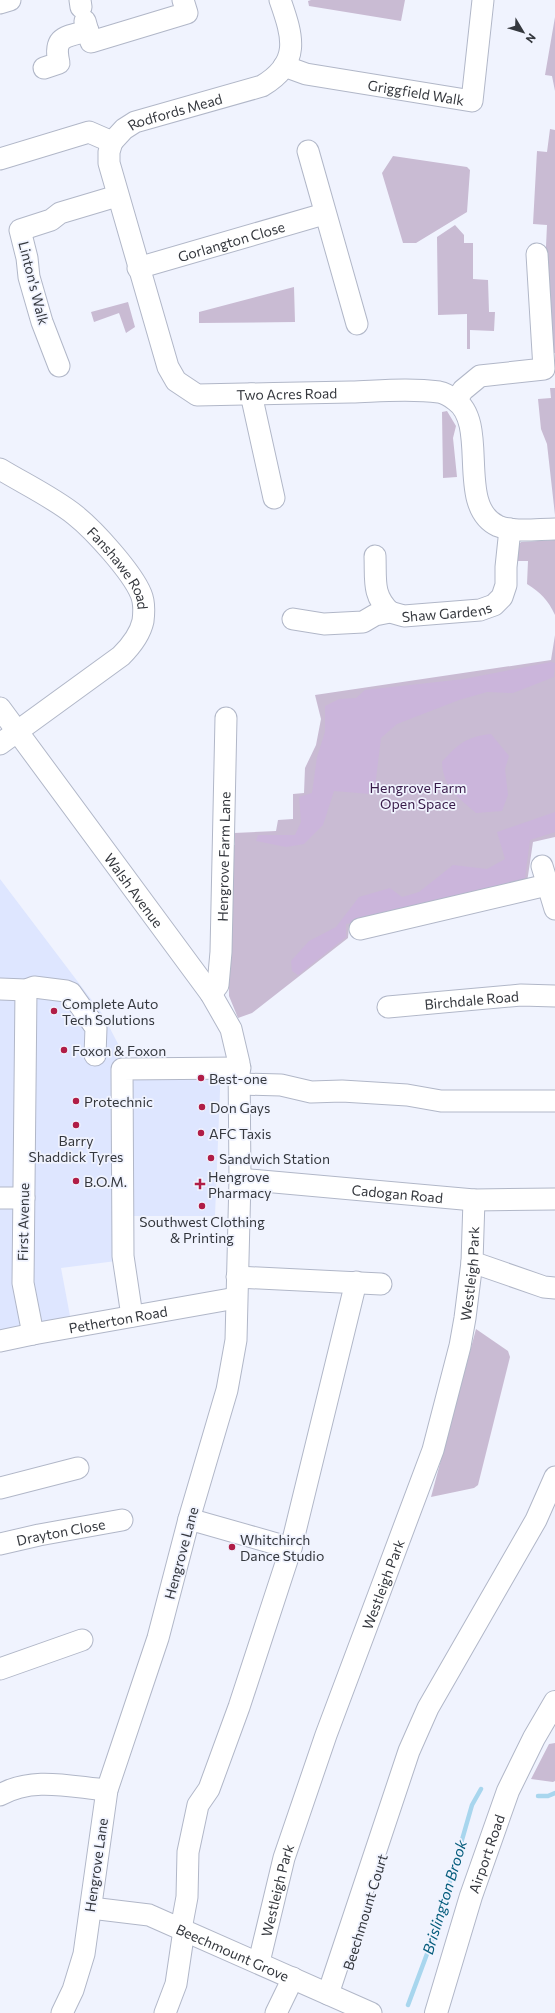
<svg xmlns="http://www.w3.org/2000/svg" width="555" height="2013" viewBox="0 0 555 2013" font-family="Commissioner,sans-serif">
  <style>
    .built { fill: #dee6ff }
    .green { fill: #c9bbd3 }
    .forest { fill: #cbb5db }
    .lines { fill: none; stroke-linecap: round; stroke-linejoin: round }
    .stream { stroke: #a8d6ee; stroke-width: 4.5 }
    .minor-casing { stroke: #b1b7c8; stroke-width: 23 }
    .highway-casing { stroke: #b1b7c8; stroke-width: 24 }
    .minor { stroke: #fff; stroke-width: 21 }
    .highway { stroke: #fff; stroke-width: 22 }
    .poi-dot { fill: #b01d46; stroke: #f0f3fe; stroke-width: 1.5 }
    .labels { text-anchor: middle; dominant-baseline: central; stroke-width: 3.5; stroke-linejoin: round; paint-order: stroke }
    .street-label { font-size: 14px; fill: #35383e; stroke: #f0f3fe }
    .park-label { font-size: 14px; fill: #381a49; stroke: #f0f3fe }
    .poi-label { font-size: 14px; fill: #35383e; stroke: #f0f3fe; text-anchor: start }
    .water-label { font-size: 15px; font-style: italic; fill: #065d7d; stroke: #f0f3fe }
  </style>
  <rect width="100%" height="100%" fill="#f0f3fe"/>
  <!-- built -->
  <path class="built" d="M0 879 103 1015 129 1065 221 1066 215 1216H132V1259L61 1268 70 1316 0 1333Z"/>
  <!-- green -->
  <path class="green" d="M311 0H405L401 21 309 6 308 1Z
    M555 17V91L552 76 545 75Z
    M550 129 555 130V353H548L545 268 547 225 533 224 537 151 547 152Z
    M393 156 467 167 470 170 467 212 416 243H403L382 173Z
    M455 225 464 235V243H473V279L488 280 489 312H495L494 331 470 330V349H467V314L438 315 437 237Z
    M294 287 295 322 199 323V312Z
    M128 302 135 327 126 333 119 313 94 322 91 312Z
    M550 388H555V515L547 444 541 429 538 399 551 398Z
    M447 411 456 426 453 438 457 477 443 478 442 412Z
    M555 540V615C548 600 541 593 527 584L528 561H515L516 548 521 542Z
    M555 635V837L533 842 526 889 349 926 348 938 252 1013 238 1018 229 996 227 845H235L234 833 276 831 278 820 293 819V794L304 793 305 768 316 745 321 719 315 695 551 660Z
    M476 1329 508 1351 510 1357 478 1485 474 1488 431 1497Z
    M555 1743V1781L553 1782 531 1779 549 1744Z"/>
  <!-- forest -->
  <path class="forest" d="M551 662 555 663 554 677 513 693 487 692 459 700 397 724 381 738 375 787 370 794 334 791 323 825 304 844 286 847 256 841 258 835H295L301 822 299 797 312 793 317 757 325 732V706L339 699 356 698 365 690 464 679Z
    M491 734 509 756 505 769 508 795 502 811 476 813C458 797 443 788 442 762 459 743 466 737 491 734Z
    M555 812V832L530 840 524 885 346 924V937L298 975 292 971 291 961 309 941 336 927 359 897 390 888 402 897 419 892 453 865 487 869 505 859 497 832Z"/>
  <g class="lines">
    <!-- stream -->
    <path class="stream" d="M538 1796H548L555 1793
      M408 2005 437 1927 472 1805 481 1789"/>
    <!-- minor casing -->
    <g class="minor-casing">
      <g id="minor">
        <path d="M80 0 81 7"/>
        <path d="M0 3 10 0"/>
        <path d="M85 21 91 42 187 13 183 0"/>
        <path id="s1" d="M284 66 306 74 472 101 483 0"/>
        <path d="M44 68 59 63C53 36 65 37 88 31"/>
        <path id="s2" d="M112 142 109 152V163L168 367 176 381 197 395C248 394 300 393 351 392 380 391 410 388 439 392 444 393 451 397 455 400 490 424 455 506 498 526 514 533 538 529 555 529"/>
        <path d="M308 151 357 324"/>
        <path id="s3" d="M0 159 89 132 112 142 124 129 135 122 262 86C301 63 293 37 280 0"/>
        <path id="s4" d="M138 268 324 214"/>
        <path d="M59 366 42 322 29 277 27 258 20 230 51 220 60 213 117 196"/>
        <path d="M251 394 274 498"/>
        <path d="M456 400 463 390 480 376 544 369 537 254"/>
        <path id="s5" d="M0 469C23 483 54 498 75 515 94 530 132 572 141 594 144 601 144 613 143 621 140 635 131 646 121 656L0 744"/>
        <path d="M375 556C376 580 372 595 390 612"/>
        <path id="s6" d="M293 619 324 624 363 622 375 615 390 612 404 616 480 610 494 605 502 597 506 585V567L510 529"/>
        <path id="s7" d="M0 708 211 994 231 1029 239 1063 240 1179 236 1340 227 1390 189 1519 158 1638 107 1790 84 1954 73 1990 62 2013"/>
        <path d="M542 866 555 909"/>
        <path d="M360 929 547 885"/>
        <path d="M0 989 26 990 34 987 66 991 71 993 96 1028 95 1055"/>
        <path d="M26 990 23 1283 33 1334"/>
        <path id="s8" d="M211 994 218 985 221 952 226 718"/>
        <path id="s9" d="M388 1007 521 995 555 996"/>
        <path d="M240 1084 281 1085 311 1092 342 1091 407 1095 441 1101H555"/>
        <path id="s10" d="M240 1179 474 1200 555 1199"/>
        <path d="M0 1198H24"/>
        <path d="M472 1262 544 1287 555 1288"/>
        <path d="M237 1277 381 1284"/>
        <path d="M132 1316 123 1256 122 1069 240 1068"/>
        <path id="s11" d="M0 1341 33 1334 236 1298"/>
        <path d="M0 1488 78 1468"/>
        <path d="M189 1519 291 1548"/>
        <path id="s12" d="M0 1544 39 1535 122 1520"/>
        <path d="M0 1669 82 1640"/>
        <path d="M0 1795C33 1776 71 1787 107 1790"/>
        <path id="s13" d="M91 1908 149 1915 371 2013"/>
        <path d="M181 1929 187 1897 188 1852 198 1805 209 1789 239 1707 291 1548 356 1282"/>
        <path id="s14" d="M259 1962 284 1858 326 1735 433 1450 460 1346 465 1318 472 1262 474 1200"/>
        <path d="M328 1994 409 1751 428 1708 536 1520 555 1477"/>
        <path d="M165 2013 176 1984 184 1930"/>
        <path d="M276 2013 293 1978"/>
      </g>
    </g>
    <!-- highway casing -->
    <g class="highway-casing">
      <g id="highway">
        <path id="s15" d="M436 2013 471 1896 508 1791 534 1738 555 1702"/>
      </g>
    </g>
    <!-- minor -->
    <use href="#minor" class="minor"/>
    <!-- highway -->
    <use href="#highway" class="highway"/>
  </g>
  <!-- markers -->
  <g class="poi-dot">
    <circle cx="54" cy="1011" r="4"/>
    <circle cx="64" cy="1050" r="4"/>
    <circle cx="201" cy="1078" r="4"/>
    <circle cx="76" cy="1101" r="4"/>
    <circle cx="202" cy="1107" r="4"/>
    <circle cx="76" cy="1125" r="4"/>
    <circle cx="201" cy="1133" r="4"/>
    <circle cx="211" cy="1158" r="4"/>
    <circle cx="76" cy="1181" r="4"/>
    <path d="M198 1178h4v4h4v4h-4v4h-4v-4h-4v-4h4z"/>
    <circle cx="202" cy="1206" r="4"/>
    <circle cx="232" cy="1547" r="4"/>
  </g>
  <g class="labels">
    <!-- street labels -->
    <g class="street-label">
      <text stroke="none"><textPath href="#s1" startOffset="135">Griggfield Walk</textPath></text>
      <text stroke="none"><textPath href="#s3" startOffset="190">Rodfords Mead</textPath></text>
      <text stroke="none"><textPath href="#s4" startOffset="97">Gorlangton Close</textPath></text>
      <text transform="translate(34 283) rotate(76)">Linton's Walk</text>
      <text stroke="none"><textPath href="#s2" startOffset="365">Two Acres Road</textPath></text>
      <text stroke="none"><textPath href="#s5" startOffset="158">Fanshawe Road</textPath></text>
      <text stroke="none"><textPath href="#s6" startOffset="157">Shaw Gardens</textPath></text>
      <text stroke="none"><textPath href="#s8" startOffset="140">Hengrove Farm Lane</textPath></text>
      <text stroke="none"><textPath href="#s7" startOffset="226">Walsh Avenue</textPath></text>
      <text stroke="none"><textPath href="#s9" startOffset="84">Birchdale Road</textPath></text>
      <text stroke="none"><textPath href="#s10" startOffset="158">Cadogan Road</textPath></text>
      <text transform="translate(23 1222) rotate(-89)">First Avenue</text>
      <text stroke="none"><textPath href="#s14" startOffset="722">Westleigh Park</textPath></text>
      <text stroke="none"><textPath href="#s11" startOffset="120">Petherton Road</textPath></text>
      <text stroke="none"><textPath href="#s12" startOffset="62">Drayton Close</textPath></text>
      <text transform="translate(181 1553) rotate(-75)">Hengrove Lane</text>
      <text stroke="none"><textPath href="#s14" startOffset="398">Westleigh Park</textPath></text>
      <text stroke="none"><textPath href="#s15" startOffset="167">Airport Road</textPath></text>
      <text transform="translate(96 1865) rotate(-82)">Hengrove Lane</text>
      <text stroke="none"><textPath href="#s14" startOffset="74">Westleigh Park</textPath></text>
      <text transform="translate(365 1912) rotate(-73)">Beechmount Court</text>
      <text stroke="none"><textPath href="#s13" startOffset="150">Beechmount Grove</textPath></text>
    </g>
    <!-- park labels -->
    <g class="park-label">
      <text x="418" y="787">Hengrove Farm<tspan x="418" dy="16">Open Space</tspan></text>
    </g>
    <!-- poi labels -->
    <g class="poi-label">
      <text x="62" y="1003">Complete Auto<tspan x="62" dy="16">Tech Solutions</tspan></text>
      <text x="72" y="1050">Foxon &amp; Foxon</text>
      <text x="209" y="1078">Best-one</text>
      <text x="84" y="1101">Protechnic</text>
      <text x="210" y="1107">Don Gays</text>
      <text x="209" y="1133">AFC Taxis</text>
      <text x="76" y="1140" text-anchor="middle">Barry<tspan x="76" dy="16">Shaddick Tyres</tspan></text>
      <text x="219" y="1158">Sandwich Station</text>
      <text x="208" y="1176">Hengrove<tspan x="208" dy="16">Pharmacy</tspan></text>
      <text x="84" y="1181">B.O.M.</text>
      <text x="202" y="1221" text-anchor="middle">Southwest Clothing<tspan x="202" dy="16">&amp; Printing</tspan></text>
      <text x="240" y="1539">Whitchirch<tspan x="240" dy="16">Dance Studio</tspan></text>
    </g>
    <!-- water labels -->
    <g class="water-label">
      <text transform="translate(444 1897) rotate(-73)">Brislington Brook</text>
    </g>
  </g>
  <!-- north arrow -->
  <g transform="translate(523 32) rotate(128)" stroke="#f0f3fe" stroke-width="3" paint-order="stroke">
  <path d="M0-3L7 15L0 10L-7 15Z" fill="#35383e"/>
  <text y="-6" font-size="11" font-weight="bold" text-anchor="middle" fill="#35383e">N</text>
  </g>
</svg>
